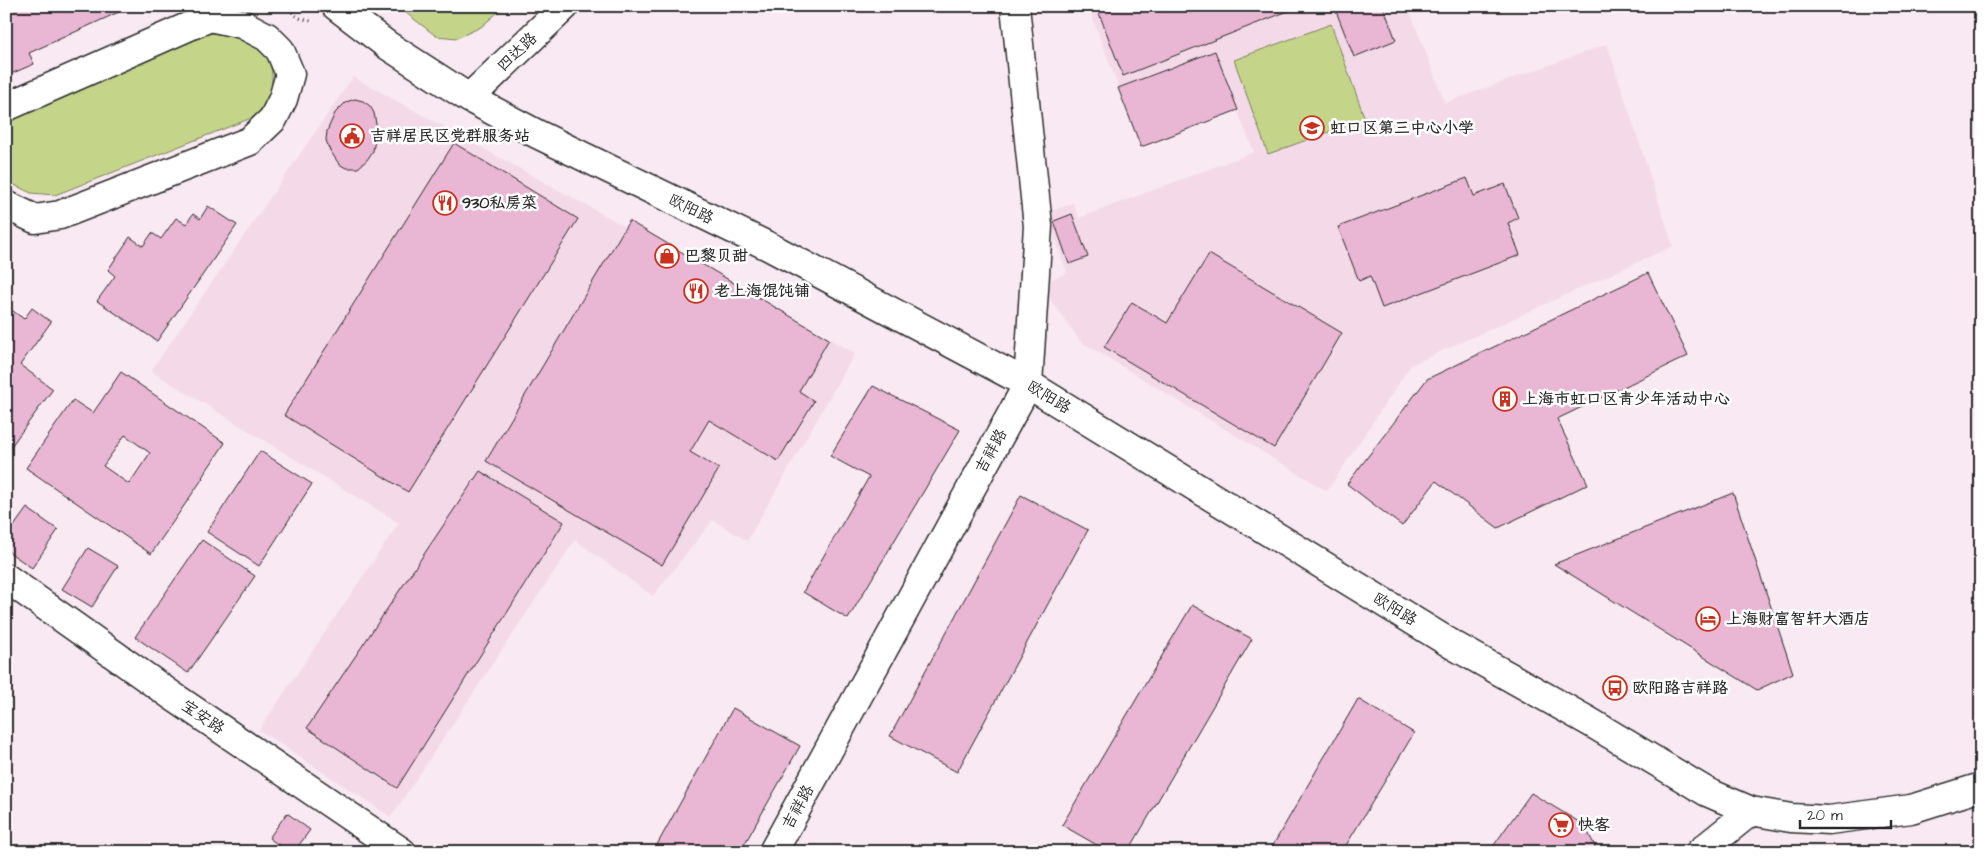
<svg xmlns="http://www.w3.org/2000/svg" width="1987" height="858" viewBox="0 0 1987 858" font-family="'Architects Daughter','LXGW WenKai TC',sans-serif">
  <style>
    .built { fill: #f4dae9 }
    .green { fill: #c4d58a; stroke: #78805a }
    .building { fill: #e9b6d4; stroke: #2b2b2b; fill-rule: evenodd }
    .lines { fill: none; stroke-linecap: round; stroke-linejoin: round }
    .minor-casing { stroke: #2b2b2b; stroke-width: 31 }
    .path { stroke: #2b2b2b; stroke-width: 3; stroke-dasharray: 1 4; stroke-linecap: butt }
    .minor { stroke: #fff; stroke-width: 28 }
    .labels { text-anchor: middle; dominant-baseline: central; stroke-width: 5; stroke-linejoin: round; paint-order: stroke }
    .street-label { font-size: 16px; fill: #2b2b2b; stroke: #fff }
    .poi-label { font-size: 16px; font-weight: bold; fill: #2b2b2b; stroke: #fff; text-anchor: start }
  </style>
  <rect width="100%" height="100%" fill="#f8e9f2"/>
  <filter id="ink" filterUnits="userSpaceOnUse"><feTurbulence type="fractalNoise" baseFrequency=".02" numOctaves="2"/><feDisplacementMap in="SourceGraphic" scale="10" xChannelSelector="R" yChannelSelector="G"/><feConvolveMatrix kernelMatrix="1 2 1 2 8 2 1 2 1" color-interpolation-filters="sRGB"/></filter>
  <g filter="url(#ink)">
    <!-- built -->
    <path class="built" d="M1088 6H1408L1445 103 1607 44 1673 246 1411 365 1327 491 1080 341 1039 284 1067 273 1047 213 1073 203 1079 218 1254 152 1237 110 1141 147Z
      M353 77 855 353 747 541 713 520 653 596 575 540 391 817 259 730 399 523 151 371Z"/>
    <!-- green -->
    <path class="green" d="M397 6H505L481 27 457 38 436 36Z
      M1331 24 1365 119 1268 154 1234 60Z
      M207 33C237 35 272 40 272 77 272 97 268 104 254 117L55 195 31 193 6 181V118Z"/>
    <!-- building -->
    <path class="building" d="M14 6H132L29 53 34 64 6 76V10Z
      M1102 6H1188L1190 13 1208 6H1301L1123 76 1097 8Z
      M1334 6H1383L1396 40 1354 57Z
      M1215 51 1238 110 1141 147 1118 88Z
      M355 99 363 101 370 106 374 113 377 129 373 151 367 160 358 168H346L339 164 329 149 326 140 327 131 335 113 346 102Z
      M454 143 578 219 408 492 284 415Z
      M1467 178 1474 196 1505 184 1518 218 1508 223 1520 255 1382 308 1370 276 1359 281 1338 227Z
      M208 206 237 225 157 341 97 301 115 276 108 270 130 237 143 246 152 233 161 239 176 218 186 224 193 214 200 219Z
      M1072 214 1088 257 1069 264 1054 221Z
      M629 221 829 339 799 391 814 401 778 461 709 420 690 452 719 469 662 565 486 461Z
      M1209 254 1342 333 1274 448 1104 347 1132 302 1167 323Z
      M1648 273 1688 356 1557 419 1588 484 1498 528 1436 481 1402 526 1347 484 1427 379Z
      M6 306 24 319 32 308 51 322 20 365 53 389 6 453Z
      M121 372 225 443 202 477 203 478 151 554 26 468 73 400 93 413ZM125 435 150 453 129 484 103 466Z
      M873 386 960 430 848 619 803 592 869 477 830 456Z
      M260 451 312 484 259 566 207 532Z
      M480 471 564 522 397 788 307 728Z
      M1733 493 1793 673 1757 690 1554 564Z
      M1021 495 1088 530 957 772 890 736Z
      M27 508 58 530 32 568 6 550V537Z
      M202 540 255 576 188 673 135 637Z
      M88 548 118 566 92 607 62 589Z
      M1192 605 1252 639 1128 852H1109L1062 825Z
      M1358 699 1414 733 1342 852H1269Z
      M733 708 800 746 740 852H653Z
      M1531 793 1584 825 1595 846 1594 852H1489Z
      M287 813 310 830 294 852H288L269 838Z"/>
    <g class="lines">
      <!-- minor casing -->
      <g class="minor-casing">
        <path id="minor" d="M336 6 387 45 469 98 537 134 770 247 1028 384 1453 645 1590 722 1707 792 1751 811 1791 818 1829 820 1911 809 1981 787
          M469 98 565 6
          M6 107 210 17 220 6
          M6 205 35 219 60 215 250 141 273 119 283 99 290 74 280 50 267 37 242 24 210 17
          M6 578 171 695 402 852
          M773 852 1028 384 1038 226 1015 6
          M1700 852 1751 811"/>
      </g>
      <!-- path -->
      <path class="path" d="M284 6 299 18 311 21"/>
      <!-- minor -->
      <use href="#minor" class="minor"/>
    </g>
  </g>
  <!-- icons -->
  <defs>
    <g id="school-ring" transform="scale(1.25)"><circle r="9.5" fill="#fff" stroke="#c8321e" stroke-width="1.5"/><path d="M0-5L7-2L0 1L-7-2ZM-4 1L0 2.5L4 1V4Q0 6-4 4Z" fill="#c8321e"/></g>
    <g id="civic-ring" transform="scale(1.25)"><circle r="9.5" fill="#fff" stroke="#c8321e" stroke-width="1.5"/><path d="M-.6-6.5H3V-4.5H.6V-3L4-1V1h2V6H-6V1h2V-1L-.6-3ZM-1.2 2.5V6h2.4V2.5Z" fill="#c8321e"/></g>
    <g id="restaurant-ring" transform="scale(1.25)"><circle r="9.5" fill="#fff" stroke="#c8321e" stroke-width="1.5"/><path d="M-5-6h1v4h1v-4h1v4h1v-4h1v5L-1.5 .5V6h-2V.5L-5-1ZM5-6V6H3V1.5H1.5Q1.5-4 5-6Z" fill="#c8321e"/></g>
    <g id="shop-ring" transform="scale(1.25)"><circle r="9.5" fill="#fff" stroke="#c8321e" stroke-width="1.5"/><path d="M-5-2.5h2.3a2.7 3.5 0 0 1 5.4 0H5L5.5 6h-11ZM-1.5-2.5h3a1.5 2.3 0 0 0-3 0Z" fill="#c8321e"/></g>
    <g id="building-ring" transform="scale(1.25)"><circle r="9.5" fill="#fff" stroke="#c8321e" stroke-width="1.5"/><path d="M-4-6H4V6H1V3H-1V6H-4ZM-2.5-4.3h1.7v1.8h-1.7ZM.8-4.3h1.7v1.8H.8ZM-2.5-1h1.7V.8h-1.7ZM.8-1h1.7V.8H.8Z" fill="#c8321e"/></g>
    <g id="hotel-ring" transform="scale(1.25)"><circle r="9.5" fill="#fff" stroke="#c8321e" stroke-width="1.5"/><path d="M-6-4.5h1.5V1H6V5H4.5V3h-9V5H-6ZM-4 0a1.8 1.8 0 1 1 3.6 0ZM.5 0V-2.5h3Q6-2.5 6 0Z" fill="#c8321e"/></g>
    <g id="bus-ring" transform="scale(1.25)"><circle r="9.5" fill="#fff" stroke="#c8321e" stroke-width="1.5"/><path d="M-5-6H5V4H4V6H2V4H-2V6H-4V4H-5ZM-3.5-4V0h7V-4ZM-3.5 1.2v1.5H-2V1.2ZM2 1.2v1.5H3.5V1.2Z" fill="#c8321e"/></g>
    <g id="supermarket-ring" transform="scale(1.25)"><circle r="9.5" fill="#fff" stroke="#c8321e" stroke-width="1.5"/><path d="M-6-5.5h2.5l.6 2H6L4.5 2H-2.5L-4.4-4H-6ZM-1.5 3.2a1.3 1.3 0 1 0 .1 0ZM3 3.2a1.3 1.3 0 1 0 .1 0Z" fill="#c8321e"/></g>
  </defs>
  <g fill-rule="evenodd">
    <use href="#school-ring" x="1312" y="128"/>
    <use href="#civic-ring" x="352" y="136"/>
    <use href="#restaurant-ring" x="445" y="203"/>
    <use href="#shop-ring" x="667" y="256"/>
    <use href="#restaurant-ring" x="696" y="291"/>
    <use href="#building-ring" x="1505" y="399"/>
    <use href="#hotel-ring" x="1708" y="619"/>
    <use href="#bus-ring" x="1615" y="688"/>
    <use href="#supermarket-ring" x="1561" y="825"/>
  </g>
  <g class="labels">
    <!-- street labels -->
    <g class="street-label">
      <text transform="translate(517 52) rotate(-44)">四达路</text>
      <text transform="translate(691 209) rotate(26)">欧阳路</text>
      <text transform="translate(1049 397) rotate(31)">欧阳路</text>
      <text transform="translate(991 451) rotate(-61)">吉祥路</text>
      <text transform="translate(1395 609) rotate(31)">欧阳路</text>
      <text transform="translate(203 717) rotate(34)">宝安路</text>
      <text transform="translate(798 807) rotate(-61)">吉祥路</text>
    </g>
    <!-- poi labels -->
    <g class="poi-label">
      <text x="1330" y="128">虹口区第三中心小学</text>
      <text x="370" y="136">吉祥居民区党群服务站</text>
      <text x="462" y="203">930私房菜</text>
      <text x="684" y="256">巴黎贝甜</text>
      <text x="714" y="291">老上海馄饨铺</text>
      <text x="1522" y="399">上海市虹口区青少年活动中心</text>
      <text x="1726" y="619">上海财富智轩大酒店</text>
      <text x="1632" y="688">欧阳路吉祥路</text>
      <text x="1578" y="825">快客</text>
    </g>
  </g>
  <!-- margin -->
  <rect width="1987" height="858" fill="none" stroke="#fff" stroke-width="25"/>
  <rect x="12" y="12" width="1962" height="833" fill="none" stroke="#2b2b2b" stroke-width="2" filter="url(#ink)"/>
  <!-- scale -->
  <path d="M1800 820v8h91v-8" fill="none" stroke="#2b2b2b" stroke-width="2.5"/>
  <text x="1807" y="820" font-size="15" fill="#2b2b2b" stroke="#ffffff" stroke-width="4" paint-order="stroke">20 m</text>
</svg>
